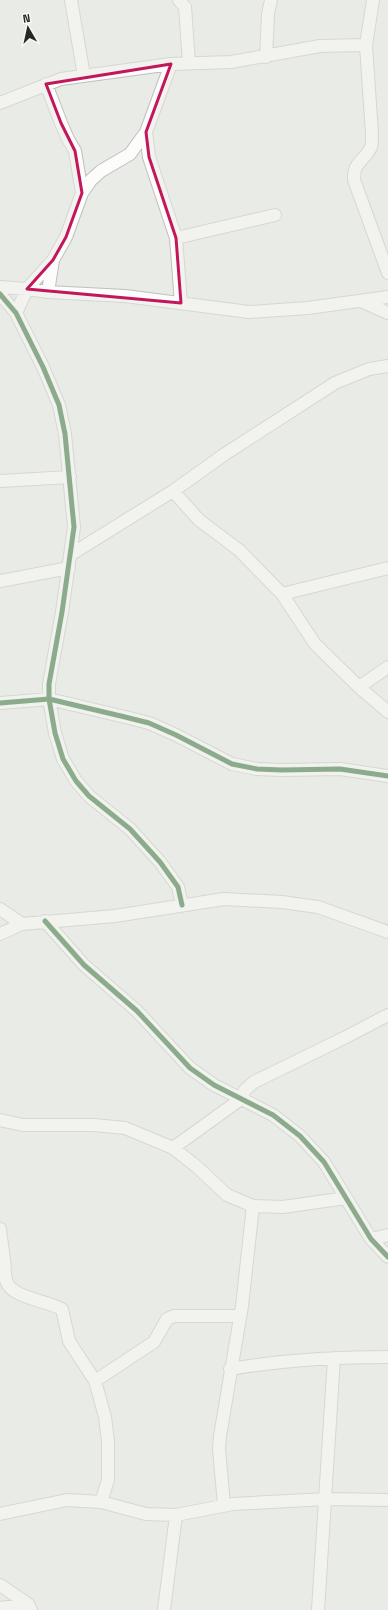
<svg xmlns="http://www.w3.org/2000/svg" width="388" height="1610" viewBox="0 0 388 1610" font-family="'Space Grotesk',sans-serif">
  <style>
    .lines { fill: none; stroke-linecap: round; stroke-linejoin: round }
    .minor-casing { stroke: #bfc0bc; stroke-width: 14 }
    .minor { stroke: #fcfcfb; stroke-width: 12 }
    .cycleway-casing { stroke: #f7faf2; stroke-width: 8 }
    .cycleway { stroke: #1b5e20; stroke-width: 5 }
    .marked { fill: none; stroke: #c2185b; stroke-width: 3; stroke-linejoin: round }
  </style>
  <rect width="100%" height="100%" fill="#e9ebe6"/>
  <g class="lines">
    <!-- minor casing -->
    <g class="minor-casing">
      <path id="minor" d="M71 0 84 76
        M179 0 185 7 189 63
        M373 0 366 45 372 134C372 138 372 144 371 147 365 161 353 161 354 180L388 273
        M266 57 268 14 271 0
        M171 64 146 132 149 157 176 238 181 303
        M46 84 61 123 68 139 75 151 82 193
        M0 103 61 79 171 64 231 62 320 46 366 45
        M176 238 275 215
        M0 287 27 289 48 292 125 296 249 312 308 308 388 297
        M48 292 53 260
        M0 294 16 313 43 367 59 405 65 434 74 527 62 612 49 684V699L55 733 63 759 76 781 89 796 130 829 160 862 178 887 182 905
        M361 301 388 313
        M16 313 27 289 53 260 66 237 82 193 91 180 101 171 130 154 146 132
        M0 481 70 477
        M173 491 199 520 239 550 282 594 315 644 361 689 388 712
        M70 555 173 491 225 454 335 383 369 369 388 366
        M0 581 69 568
        M282 594 388 568
        M359 687 388 667
        M0 703 49 699 125 717 149 723 176 735 232 764 257 769 282 770 340 769 388 776
        M0 909 22 924
        M45 921 84 965 137 1011 190 1068 214 1085 273 1115 300 1136 324 1162 371 1239 388 1257
        M0 934 22 924 115 916 224 899 282 902 318 907 388 932
        M0 1120 23 1125H94L125 1128 173 1148 196 1166 227 1195 253 1206 283 1207 346 1198
        M173 1148 241 1099 245 1090 254 1082 346 1037 388 1015
        M0 1229C1 1239 3 1250 4 1260 6 1273 2 1284 16 1292 30 1300 48 1302 62 1309L69 1341 95 1381 105 1417 108 1441V1480L101 1502
        M371 1239 388 1235
        M230 1369C283 1360 335 1357 388 1357
        M95 1381 154 1342 167 1319 174 1316H240
        M224 1505 219 1449 220 1436 242 1306 253 1206
        M0 1514 67 1500 101 1502 146 1514 176 1515 233 1504 326 1499 388 1500
        M0 1585 28 1604 31 1610
        M0 1608 28 1604
        M164 1610 176 1515
        M318 1610 334 1358"/>
    </g>
    <!-- minor -->
    <use href="#minor" class="minor"/>
    <!-- cycleway casing -->
    <g class="cycleway-casing">
      <path id="cycleway" d="M0 294 16 313 43 367 59 405 65 434 74 527 62 612 49 684V699L55 733 63 759 76 781 89 796 130 829 160 862 178 887 182 905
        M0 703 49 699 125 717 149 723 176 735 232 764 257 769 282 770 340 769 388 776
        M45 921 84 965 137 1011 190 1068 214 1085 273 1115 300 1136 324 1162 371 1239 388 1257"/>
    </g>
    <!-- cycleway -->
    <use href="#cycleway" class="cycleway"/>
  </g>
  <!-- marked area -->
  <path d="M0 0H388V1610H0ZM171 64 146 132 149 157 176 238 181 303 27 289 53 260 66 237 82 193 75 151 61 123 46 84Z" fill="#e9ebe6" fill-opacity=".55" fill-rule="evenodd"/>
  <path class="marked" d="M171 64 146 132 149 157 176 238 181 303 27 289 53 260 66 237 82 193 75 151 61 123 46 84Z"/>
  <!-- north arrow -->
  <g transform="translate(28 28) rotate(351)" stroke="#f7faf2" stroke-width="3" paint-order="stroke">
  <path d="M0-3L7 15L0 10L-7 15Z" fill="#272826"/>
  <text y="-6" font-size="11" font-weight="bold" text-anchor="middle" fill="#272826">N</text>
  </g>
</svg>
